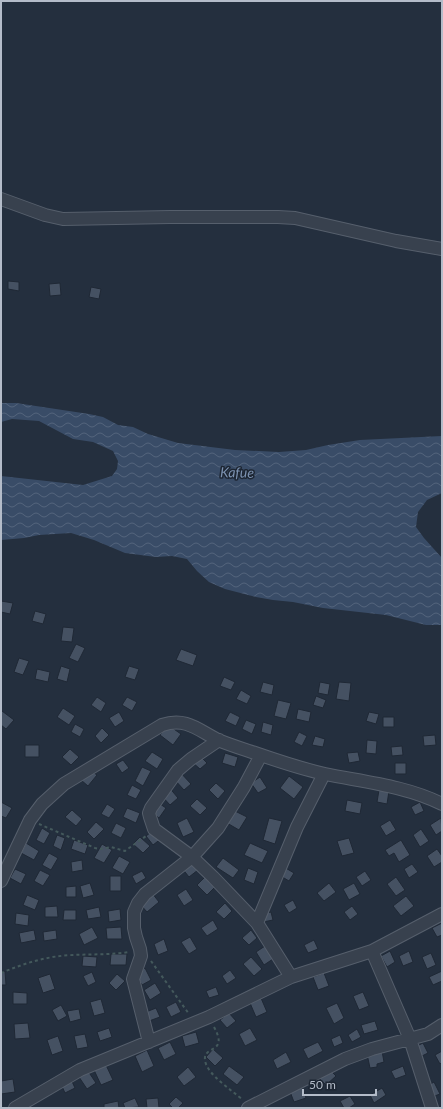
<svg xmlns="http://www.w3.org/2000/svg" width="443" height="1109" viewBox="0 0 443 1109" font-family="Lato,sans-serif">
  <style>
    .water { fill: url(#water-waves) }
    .building { fill: #455162; stroke: #1f2835 }
    .lines { fill: none; stroke-linecap: round; stroke-linejoin: round }
    .minor-casing { stroke: #565f6c; stroke-width: 14 }
    .path { stroke: #44595c; stroke-width: 2; stroke-dasharray: 3 3; stroke-linecap: butt }
    .minor { stroke: #38414e; stroke-width: 12 }
    .labels { text-anchor: middle; dominant-baseline: central; stroke-width: 3; stroke-linejoin: round; paint-order: stroke }
    .water-label { font-size: 14px; font-style: italic; fill: #7c92b1; stroke: #1d2633 }
  </style>
  <defs>
    <pattern id="water-waves" width="16" height="10" patternUnits="userSpaceOnUse"><rect width="16" height="10" fill="#394c67"/><path d="M0 5q4-4 8 0t8 0" fill="none" stroke="#53647b"/></pattern>
  </defs>
  <rect width="100%" height="100%" fill="#242f3e"/>
  <!-- water -->
  <path class="water" d="M1 403H16L89 414 103 417 118 425 133 427 148 434 178 443 235 450 279 452 306 450 328 445 360 440 442 436V493L427 500 418 512 416 527 424 538 442 558V625H426L386 615 323 608 293 602 273 600 256 597 225 589 209 582 197 571 187 559 172 556 156 557 125 553 94 540 71 533 39 535 24 538 1 540V476L83 485 112 476 117 469 118 461 113 451 93 442 73 439 39 421 12 419 1 422Z"/>
  <!-- building -->
  <path class="building" d="M8 281 19 282V291L8 289Z
    M60 283 61 295 50 296 49 284Z
    M91 287 101 289 99 299 89 297Z
    M1 601 13 603 10 614 1 612Z
    M35 611 46 614 43 624 32 621Z
    M63 627 74 628 72 642 61 641Z
    M76 644 85 648 78 662 69 658Z
    M181 649 197 655 193 666 176 660Z
    M19 658 29 661 23 675 14 672Z
    M61 666 70 669 67 682 57 679Z
    M129 666 139 669 135 680 125 677Z
    M37 669 50 672 48 682 35 679Z
    M224 677 235 682 231 690 220 686Z
    M263 682 274 685 272 695 260 692Z
    M320 682 330 684 328 695 318 693Z
    M339 682 351 683 349 701 336 699Z
    M241 690 251 696 247 704 236 699Z
    M316 696 326 700 323 708 313 705Z
    M97 697 106 703 101 712 91 705Z
    M127 697 137 702 132 711 122 705Z
    M278 700 291 703 286 719 274 716Z
    M63 708 75 716 69 725 57 717Z
    M298 709 311 712 309 722 296 719Z
    M2 711 14 720 6 729 1 725V712Z
    M119 712 124 721 115 727 109 718Z
    M230 712 240 717 236 726 225 721Z
    M369 712 379 714 376 724 366 721Z
    M383 717H394V727H383Z
    M246 720 256 724 252 734 242 729Z
    M263 722 273 725 271 735 261 732Z
    M75 724 84 729 80 737 71 732Z
    M168 725 181 734 173 745 160 735Z
    M102 728 109 735 101 743 95 736Z
    M299 732 307 736 302 746 294 742Z
    M435 735 436 745 424 746 423 736Z
    M315 736 325 739 323 747 312 745Z
    M367 740 377 741 376 754 366 753Z
    M25 745H39V757H25Z
    M402 746 403 755 392 756 391 747Z
    M70 749 79 757 71 765 62 757Z
    M152 752 163 759 157 769 145 761Z
    M358 752 360 761 349 763 347 753Z
    M225 753 238 757 235 767 222 763Z
    M199 755 207 763 200 769 192 762Z
    M123 760 129 768 122 773 116 764Z
    M395 763H406V774H395Z
    M142 767 151 771 143 786 135 781Z
    M90 770 97 775 88 786 81 780Z
    M180 772 191 784 184 790 173 778Z
    M289 776 303 787 294 799 280 788Z
    M260 777 267 788 258 793 251 783Z
    M216 783 225 791 218 799 209 790Z
    M132 785 141 790 136 799 127 795Z
    M168 786 178 798 170 805 160 794Z
    M379 790 389 791 387 804 377 802Z
    M197 799 207 808 200 815 190 806Z
    M347 800 362 803 360 814 345 811Z
    M1 802 12 808 6 818 1 816Z
    M157 802 166 808 159 818 150 811Z
    M420 802 424 811 415 815 411 807Z
    M107 804 115 809 109 818 101 814Z
    M127 808 140 813 136 823 123 817Z
    M72 810 82 819 76 826 65 817Z
    M235 811 247 817 239 830 227 823Z
    M187 818 194 832 183 837 177 823Z
    M269 818 282 821 275 844 263 840Z
    M441 818 442 831 436 835 430 825Z
    M390 820 396 830 386 836 380 826Z
    M96 822 104 829 94 839 87 832Z
    M116 823 126 828 121 838 111 833Z
    M42 828 50 833 44 844 36 840Z
    M155 829 162 838 153 845 146 836Z
    M421 829 429 841 420 847 413 835Z
    M57 835 65 838 61 850 53 846Z
    M140 837 150 846 143 853 133 844Z
    M349 838 354 853 342 856 337 841Z
    M74 840 88 845 85 854 71 849Z
    M401 840 410 855 399 862 394 853 389 856 385 850Z
    M26 843 39 851 34 860 21 853Z
    M250 843 268 851 262 863 244 855Z
    M102 844 112 850 104 863 94 858Z
    M437 849 442 856V862L434 867 427 856Z
    M49 853 58 858 51 870 42 865Z
    M119 856 130 862 123 874 112 868Z
    M223 858 239 870 233 878 216 867Z
    M82 860 83 870 72 872 71 862Z
    M190 860 198 870 189 877 181 867Z
    M412 864 418 872 409 878 404 869Z
    M284 867 294 873 289 881 279 875Z
    M248 868 258 872 254 884 244 880Z
    M15 869 26 874 21 884 10 878Z
    M40 870 50 875 43 886 34 881Z
    M142 871 146 878 136 884 132 876Z
    M365 871 371 880 362 886 356 877Z
    M110 876H121V891H110Z
    M205 877 215 887 207 895 197 885Z
    M396 877 405 890 396 896 387 884Z
    M90 883 94 895 83 898 80 886Z
    M329 883 336 892 324 901 317 893Z
    M354 883 360 894 349 900 343 889Z
    M76 886V897H66V887Z
    M186 889 193 900 184 906 177 895Z
    M152 893 159 902 147 912 139 903Z
    M27 895 39 900 35 910 23 905Z
    M406 896 414 906 401 916 393 906Z
    M293 900 297 908 289 913 284 905Z
    M225 903 232 911 224 919 216 912Z
    M57 906 58 917H45V907Z
    M352 906 358 914 350 920 344 912Z
    M99 907 101 917 88 919 86 910Z
    M120 909 121 920 109 922 108 911Z
    M64 910H76V920H63Z
    M271 912 273 920 263 922 261 914Z
    M16 913 29 915 28 926 15 924Z
    M213 920 218 929 207 936 201 928Z
    M442 923V935L437 937 432 928Z
    M92 927 98 938 84 945 79 934Z
    M121 927 122 939H107L106 928Z
    M34 930 36 940 21 943 19 933Z
    M56 930 57 939 44 941 43 932Z
    M251 930 257 938 249 945 242 938Z
    M190 937 197 949 189 954 181 942Z
    M164 939 168 951 158 955 154 944Z
    M314 940 318 949 308 953 304 945Z
    M265 946 273 959 264 965 256 952Z
    M390 951 395 962 387 967 381 956Z
    M409 951 413 962 403 966 399 956Z
    M431 953 436 965 427 969 422 957Z
    M111 954H127L126 965H110Z
    M83 956 97 957 96 967 82 966Z
    M251 957 262 969 254 976 243 964Z
    M145 968 151 980 142 985 135 973Z
    M230 970 236 978 227 984 222 976Z
    M5 971 6 985H1V972Z
    M442 971V981L433 985 429 977Z
    M92 972 96 982 88 986 83 976Z
    M324 973 329 986 318 990 313 977Z
    M50 974 55 989 43 993 38 978Z
    M117 974 125 981 116 990 109 983Z
    M155 983 161 993 150 1000 144 990Z
    M216 987 219 995 209 998 206 991Z
    M13 992 27 993V1004H13Z
    M363 992 369 1006 359 1010 353 996Z
    M261 998 267 1012 256 1017 250 1003Z
    M101 999 105 1013 94 1016 90 1002Z
    M176 1002 181 1012 171 1017 166 1007Z
    M337 1003 344 1018 334 1024 326 1008Z
    M61 1005 67 1016 58 1021 52 1010Z
    M156 1008 160 1017 149 1021 146 1012Z
    M79 1009 81 1019 70 1022 67 1011Z
    M229 1013 236 1021 227 1028 220 1020Z
    M375 1021 378 1030 364 1034 361 1025Z
    M28 1023 30 1038 15 1039 14 1024Z
    M109 1028 112 1037 100 1041 97 1032Z
    M250 1028 257 1040 245 1046 239 1034Z
    M357 1029 361 1037 352 1042 348 1035Z
    M196 1032 199 1043 185 1047 182 1036Z
    M85 1034 88 1047 77 1049 74 1036Z
    M340 1035 343 1043 334 1047 331 1039Z
    M58 1036 63 1051 52 1055 47 1040Z
    M170 1042 176 1054 164 1060 158 1048Z
    M318 1042 323 1051 308 1059 303 1049Z
    M423 1043 428 1053 420 1057 415 1047Z
    M213 1049 223 1058 215 1066 206 1057Z
    M147 1050 154 1066 142 1072 135 1056Z
    M382 1051 384 1062 377 1064V1067L370 1068 367 1054Z
    M442 1051V1062L440 1064 435 1055Z
    M286 1052 291 1062 277 1069 273 1060Z
    M106 1065 113 1080 101 1085 94 1070Z
    M229 1066 244 1077 237 1085 223 1074Z
    M403 1066 406 1075 395 1079 391 1071Z
    M188 1067 196 1077 184 1086 177 1077Z
    M329 1069 336 1076 326 1085 319 1078Z
    M88 1071 96 1083 87 1089 79 1077Z
    M70 1077 75 1088 65 1093 60 1082Z
    M13 1079 15 1092 1 1094V1081Z
    M434 1082 440 1094 432 1097 427 1086Z
    M301 1084 306 1098 294 1102 289 1089Z
    M382 1088 386 1095 374 1103 370 1095Z
    M350 1096 355 1104 349 1108H344L340 1101Z
    M176 1097 183 1103 178 1108H173L169 1104Z
    M135 1098 139 1107 125 1108 123 1103Z
    M158 1098 159 1108H147L146 1099Z
    M118 1101 119 1108H104V1104Z"/>
  <g class="lines">
    <!-- minor casing -->
    <g class="minor-casing">
      <path id="minor" d="M1 199 45 215 63 219 170 217H278L295 218 396 241 442 249
        M219 740 191 759 178 770 151 808 149 813 150 817 154 829 192 857 213 877 257 923 291 977
        M1 881 30 820 42 804 64 784 162 725C186 717 198 730 218 740 230 745 243 749 255 753 278 761 302 769 325 774 364 782 406 786 442 804
        M257 923 297 827 324 774
        M372 951 410 1039 432 1108
        M149 1042 133 979 141 956 140 949 136 937 134 928V912L138 903 145 894 192 857 218 828 244 787 261 755
        M15 1108 80 1070 209 1017 291 977 372 951 442 914
        M248 1108 345 1059 372 1049 428 1034 442 1025"/>
    </g>
    <!-- path -->
    <path class="path" d="M39 824 95 848 100 849 111 847 125 851 146 836
      M151 961 189 1014
      M1 973C25 963 47 956 73 955 92 954 111 955 129 952
      M214 1027C229 1054 203 1045 205 1060 206 1074 233 1091 243 1100"/>
    <!-- minor -->
    <use href="#minor" class="minor"/>
  </g>
  <g class="labels">
    <!-- water labels -->
    <g class="water-label">
      <text transform="translate(237 472) rotate(1)">Kafue</text>
    </g>
  </g>
  <!-- border -->
  <rect width="443" height="1109" fill="none" stroke="#b4bcc9" stroke-width="4"/>
  <!-- scale -->
  <path d="M303 1089v6h73v-6" fill="none" stroke="#b4bcc9" stroke-width="2"/>
  <text x="309" y="1089" font-size="12" fill="#b4bcc9" stroke="#1d2633" stroke-width="3" paint-order="stroke">50 m</text>
</svg>
